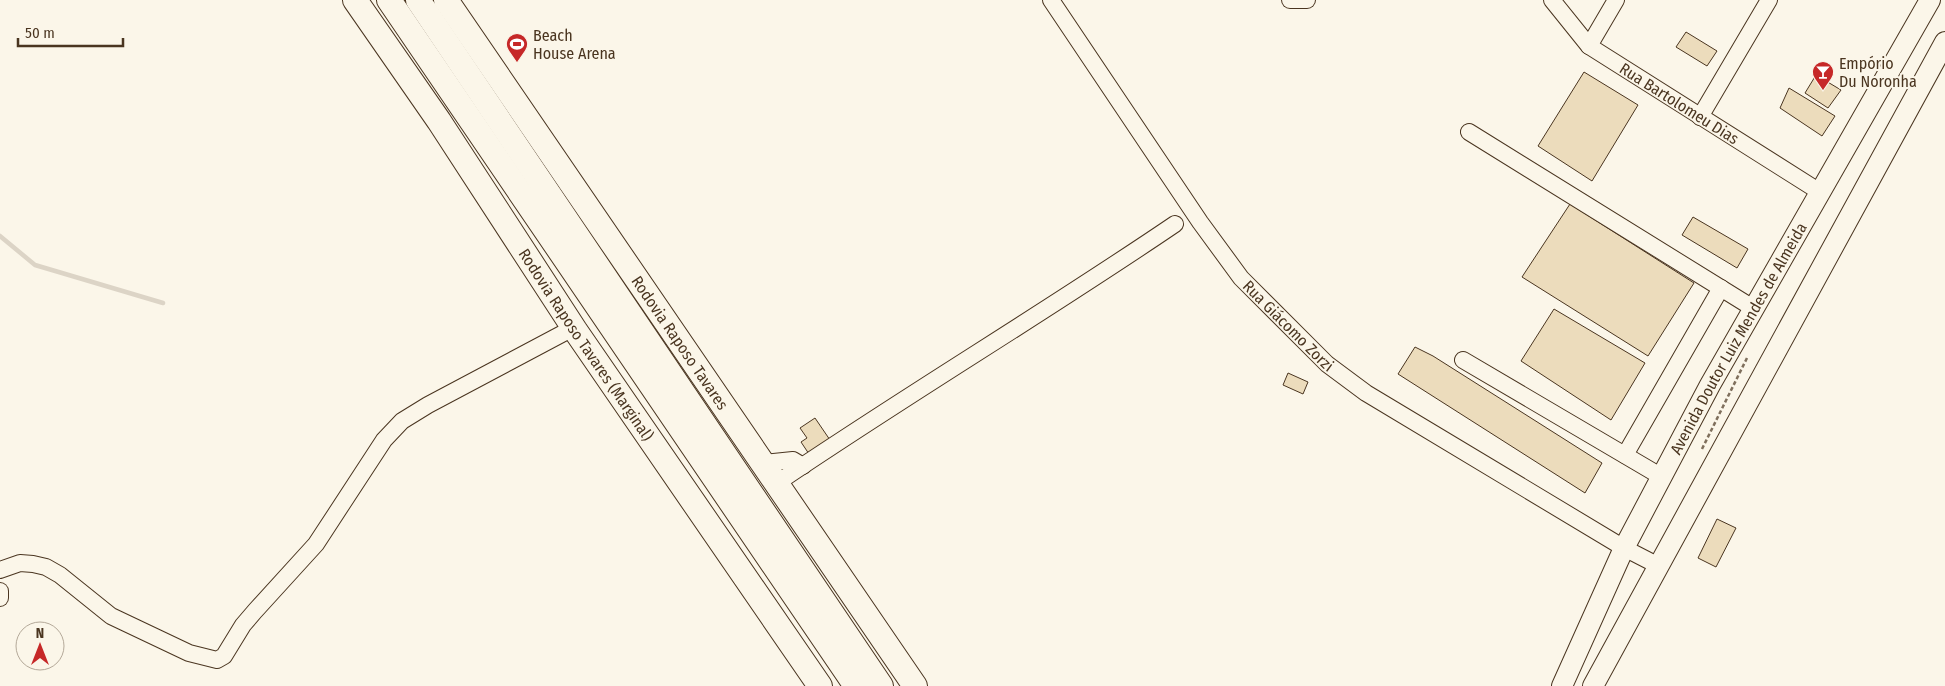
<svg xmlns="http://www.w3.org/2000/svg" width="1945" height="686" viewBox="0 0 1945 686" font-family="'Fira Sans Condensed',sans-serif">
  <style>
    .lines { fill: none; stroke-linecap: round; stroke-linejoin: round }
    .stream { stroke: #dcd4c6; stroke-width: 4.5 }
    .building { fill: #ecdcbc; stroke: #4a3520 }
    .minor-casing { stroke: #4a3520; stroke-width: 18 }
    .major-casing { stroke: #4a3520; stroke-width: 22 }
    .highway-casing { stroke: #4a3520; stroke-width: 26 }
    .path { stroke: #7f6f5c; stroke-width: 2.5; stroke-dasharray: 4 2.5; stroke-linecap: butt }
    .minor { stroke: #fbf6e9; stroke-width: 16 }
    .major { stroke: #fbf6e9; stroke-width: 20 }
    .highway { stroke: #fbf6e9; stroke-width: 24 }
    .labels { text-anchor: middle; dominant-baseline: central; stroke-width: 4; stroke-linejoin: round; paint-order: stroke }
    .poi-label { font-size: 16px; fill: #4a3520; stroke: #fbf6e9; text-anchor: start }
    .street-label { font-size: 16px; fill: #4a3520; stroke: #fbf6e9 }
  </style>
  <rect width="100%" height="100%" fill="#fbf6e9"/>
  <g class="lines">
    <!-- stream -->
    <path class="stream" d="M0 236 35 265 163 303"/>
  </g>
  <!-- building -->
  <path class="building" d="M1686 32 1717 51 1707 66 1676 47Z
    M1584 72 1638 105 1592 181 1538 146Z
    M1816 75 1841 90 1828 108 1805 93Z
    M1789 88 1835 116 1822 136 1780 108Z
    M1570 204 1694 283 1648 356 1522 277Z
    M1693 217 1748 249 1737 268 1682 235Z
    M1554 309 1645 363 1611 420 1521 361Z
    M1415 347 1433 356 1602 463 1585 493 1398 374Z
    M1288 373 1308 382 1303 394 1283 385Z
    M815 418 830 440 815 463 801 442 807 438 800 428Z
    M1717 519 1736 528 1716 567 1698 558Z"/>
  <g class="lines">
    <!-- minor casing -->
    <g class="minor-casing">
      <g id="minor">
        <path id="s1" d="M1051 0 1200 222 1241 278 1327 364 1366 393 1624 548 1659 566"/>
        <path d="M1290 0H1307"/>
        <path id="s2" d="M1552 0 1589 46 1820 192"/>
        <path d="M1589 46 1616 0"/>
        <path d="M1700 117 1769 0"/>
        <path d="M1469 132 1753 308"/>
        <path d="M1463 360 1662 477"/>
        <path d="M1625 455 1721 288"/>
        <path d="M764 463 793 460 803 466"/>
        <path d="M777 483C908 394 1044 313 1175 224"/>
        <path d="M0 570 20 563 33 564 46 567 60 575 111 616 189 653 217 660 224 656 243 625 255 611 316 544 384 440 402 421 428 405 573 328"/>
        <path d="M0 591V598"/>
      </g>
    </g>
    <!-- major casing -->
    <g class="major-casing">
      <g id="major">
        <path id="s3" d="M1562 686 1624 548 1710 385 1930 0"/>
        <path d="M1593 686 1945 42"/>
      </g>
    </g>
    <!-- highway casing -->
    <g class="highway-casing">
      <g id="highway">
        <path id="s4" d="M355 0 439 121 575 330 820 686"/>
        <path d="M389 0 856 686"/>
        <path d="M418 0 881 686"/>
        <path id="s5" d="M446 0 915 686"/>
      </g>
    </g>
    <!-- path -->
    <path class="path" d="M1702 449 1747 358"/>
    <!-- minor -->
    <use href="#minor" class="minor"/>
    <!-- major -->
    <use href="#major" class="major"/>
    <!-- highway -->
    <use href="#highway" class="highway"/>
  </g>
  <!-- icons -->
  <defs>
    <g id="stadium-pin" transform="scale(1.125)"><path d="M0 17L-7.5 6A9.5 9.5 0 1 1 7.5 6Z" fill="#c62828" stroke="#fbf6e9"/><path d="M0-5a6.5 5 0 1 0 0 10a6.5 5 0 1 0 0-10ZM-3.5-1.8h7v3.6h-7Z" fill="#fff"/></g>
    <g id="bar-pin" transform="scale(1.125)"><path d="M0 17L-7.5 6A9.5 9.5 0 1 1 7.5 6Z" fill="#c62828" stroke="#fbf6e9"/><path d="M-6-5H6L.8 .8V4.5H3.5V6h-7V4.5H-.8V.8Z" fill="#fff"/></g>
  </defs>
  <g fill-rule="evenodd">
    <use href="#stadium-pin" x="517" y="44"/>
    <use href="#bar-pin" x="1823" y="72"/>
  </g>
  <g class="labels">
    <!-- poi labels -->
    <g class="poi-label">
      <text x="533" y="35">Beach<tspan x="533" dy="18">House Arena</tspan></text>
      <text x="1839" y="63">Empório<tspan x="1839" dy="18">Du Noronha</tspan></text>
    </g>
    <!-- street labels -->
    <g class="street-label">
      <text stroke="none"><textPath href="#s2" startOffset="166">Rua Bartolomeu Dias</textPath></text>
      <text stroke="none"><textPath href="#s1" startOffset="404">Rua Giácomo Zorzi</textPath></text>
      <text stroke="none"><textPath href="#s3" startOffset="390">Avenida Doutor Luiz Mendes de Almeida</textPath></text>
      <text stroke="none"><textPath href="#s5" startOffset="415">Rodovia Raposo Tavares</textPath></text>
      <text stroke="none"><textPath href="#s4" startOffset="415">Rodovia Raposo Tavares (Marginal)</textPath></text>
    </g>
  </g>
  <!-- north arrow -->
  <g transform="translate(40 646)"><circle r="24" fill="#fbf6e9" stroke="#b4a999"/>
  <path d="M0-4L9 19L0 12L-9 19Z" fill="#c62828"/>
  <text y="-8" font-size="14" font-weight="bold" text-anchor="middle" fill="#4a3520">N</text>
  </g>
  <!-- scale -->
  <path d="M18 38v8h105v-8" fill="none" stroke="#4a3520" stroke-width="2.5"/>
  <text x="25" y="38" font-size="15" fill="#4a3520" stroke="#fbf6e9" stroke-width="4" paint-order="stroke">50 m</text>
</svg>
